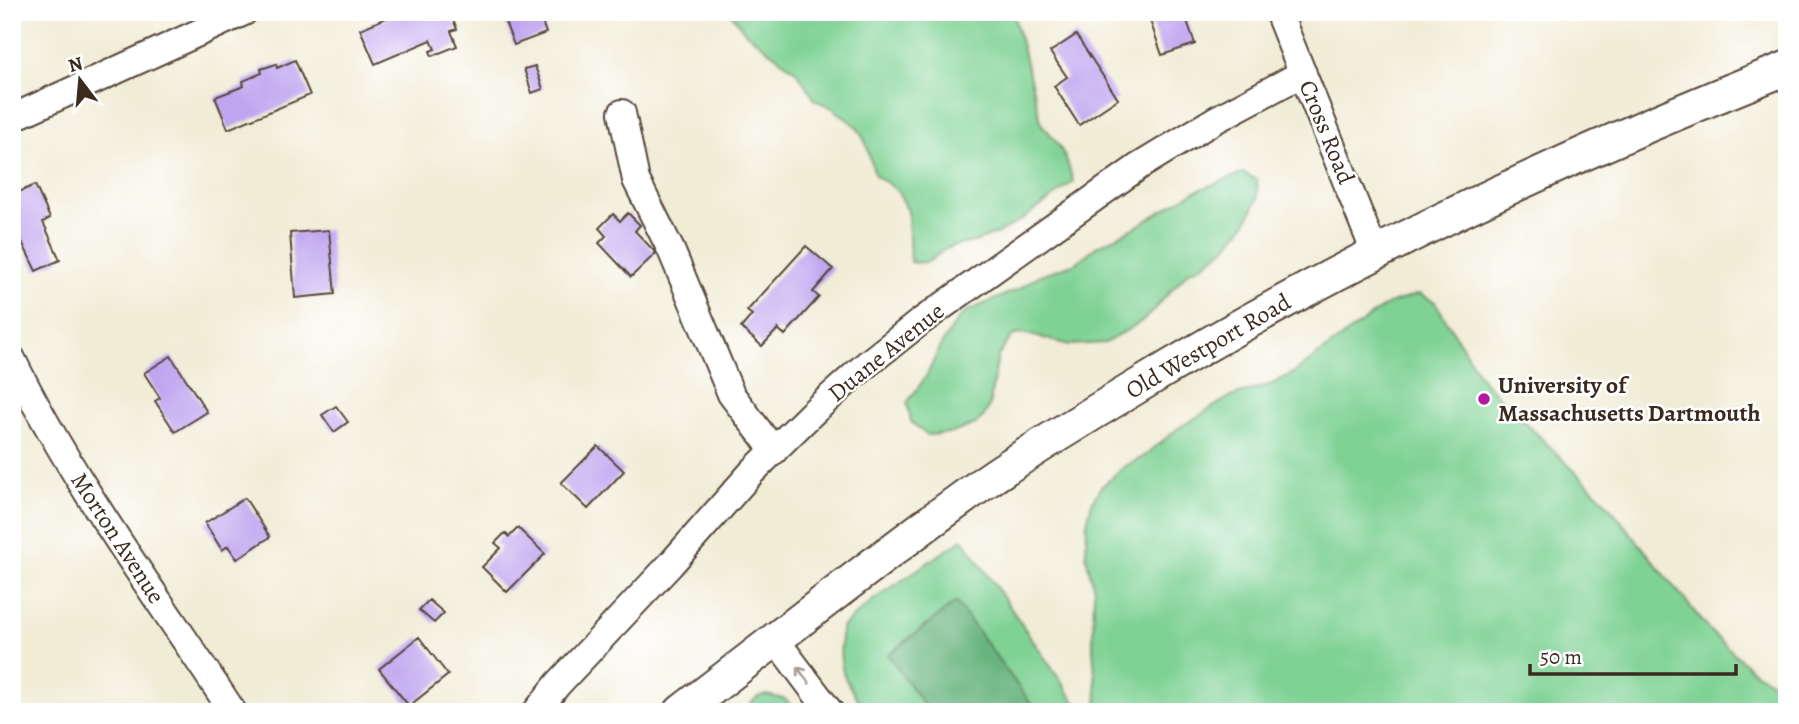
<svg xmlns="http://www.w3.org/2000/svg" width="1799" height="724" viewBox="0 0 1799 724" font-family="Alegreya,serif">
  <style>
    .green { fill: #7fd294; stroke: #5d7e59; stroke-width: 2 }
    .forest { fill: #67b47e; stroke: #516f4e; stroke-width: 2 }
    .building { fill: #bfa4ef }
    .lines { fill: none; stroke-linecap: round; stroke-linejoin: round }
    .minor-casing { stroke: #56473a; stroke-width: 30 }
    .major-casing { stroke: #56473a; stroke-width: 37 }
    .minor { stroke: #fff; stroke-width: 26 }
    .major { stroke: #fff; stroke-width: 33 }
    .oneway { stroke: #a79f9a }
    .poi-dot { fill: #b5179e; stroke: #fff; stroke-width: 2.5 }
    .labels { text-anchor: middle; dominant-baseline: central; stroke-width: 5; stroke-linejoin: round; paint-order: stroke }
    .street-label { font-size: 24px; fill: #3b2a1e; stroke: #fff }
    .poi-label { font-size: 24px; font-weight: bold; fill: #3b2a1e; stroke: #fff; text-anchor: start }
  </style>
  <rect width="100%" height="100%" fill="#fff"/>
  <filter id="ink" filterUnits="userSpaceOnUse"><feTurbulence type="fractalNoise" baseFrequency=".0143" numOctaves="2"/><feDisplacementMap in="SourceGraphic" scale="14" xChannelSelector="R" yChannelSelector="G"/><feConvolveMatrix kernelMatrix="1 2 1 2 8 2 1 2 1" color-interpolation-filters="sRGB"/></filter>
  <filter id="wash" filterUnits="userSpaceOnUse"><feTurbulence type="fractalNoise" baseFrequency=".00686" numOctaves="4" result="noise"/><feDisplacementMap in="SourceGraphic" scale="28" xChannelSelector="R" yChannelSelector="G"/><feGaussianBlur stdDeviation="1.57" result="paint"/><feColorMatrix in="noise" values="0 0 0 0 0 0 0 0 0 0 0 0 0 0 0 0 0 1.4 0 .05"/><feComposite in="paint" operator="in"/></filter>
  <g filter="url(#wash)">
    <rect width="100%" height="100%" fill="#f1ecd6"/>
    <!-- green -->
    <path class="green" d="M730 12H1013L1042 125C1059 142 1068 159 1073 182 1043 204 1016 228 980 240 970 244 958 243 948 248 930 255 939 265 910 262L908 211 897 190 875 175 865 141 857 127 833 108 815 100 797 72 745 32Z
      M1243 173 1257 180 1258 198 1246 223 1225 248 1201 266 1189 271 1144 320 1105 343 1070 345 1022 333 1012 336 998 356 989 406 984 416 976 424 952 433 927 435 911 422 907 403 927 375 941 345 959 318 967 311 1017 290 1040 275 1076 263 1097 246 1132 229 1193 192Z
      M1419 294 1435 302 1483 381 1604 500 1710 631 1753 671 1787 690V712H1098L1093 648 1094 589 1086 556 1087 523 1092 502 1100 488 1126 465 1142 458 1177 429 1230 397 1272 384 1295 372 1386 305Z
      M963 539 1082 712H1037L956 603 912 688 928 712H868C842 681 837 667 842 627L873 600Z
      M766 695 785 699 797 712H748C750 702 755 696 766 695Z"/>
    <!-- forest -->
    <path class="forest" d="M956 602 1037 712 928 711 888 655Z"/>
    <g id="blocks">
      <!-- building -->
      <path class="building" d="M389 12H450L457 29 451 31 457 46 432 56 430 51 435 49 431 40 375 64 360 29 391 16Z
        M501 12H556L541 19 546 33 514 45Z
        M1147 12H1184L1195 44 1162 55Z
        M1076 35 1118 99 1079 125 1054 86 1067 77 1050 52Z
        M295 60 310 95 228 129 215 97 244 86 243 81 262 73 261 69 276 64 277 68Z
        M535 66 543 89 532 93 524 69Z
        M35 185 50 218 43 222 60 260 36 271 12 221V195Z
        M628 213 640 225 635 231 656 253 631 277 599 243 606 236 599 228 613 214 620 221Z
        M329 230 335 294 295 298 290 233Z
        M806 246 833 269 813 292 819 297 785 335 778 329 762 346 741 328 752 315 747 311Z
        M171 356 207 412 175 432 155 401 160 398 144 373Z
        M336 406 348 422 334 432 322 415Z
        M598 446 624 471 588 509 561 483Z
        M245 498 270 537 237 559 228 546 222 550 205 523Z
        M518 528 545 554 507 592 482 567 501 548 495 543 505 533 509 537Z
        M429 600 444 613 434 623 419 610Z
        M419 637 448 675 409 706 379 669Z"/>
    </g>
  </g>
  <g filter="url(#ink)">
    <use href="#blocks" fill-opacity="0" stroke="#56473a" stroke-width="2"/>
    <g class="lines">
      <!-- minor casing -->
      <g class="minor-casing">
        <path id="minor" d="M1278 12 1375 253
          M622 113 636 180 671 250 731 394 774 451
          M12 118 244 12
          M12 359C73 483 157 596 233 712
          M775 639 830 712
          M536 712 558 684 670 565 752 472 812 413 867 364 920 322 1138 167 1215 120 1303 73"/>
      </g>
      <!-- major casing -->
      <g class="major-casing">
        <path id="major" d="M681 712C782 635 882 555 985 482 1033 449 1083 419 1133 389 1340 262 1560 158 1787 68"/>
      </g>
      <!-- minor -->
      <use href="#minor" class="minor"/>
      <!-- major -->
      <use href="#major" class="major"/>
    </g>
    <!-- one-way arrows -->
    <defs><path id="oneway-shaft" d="M-6 0H5M1.5-3L5.5 0L1.5 3" fill="none" stroke-width="1.6" stroke-linecap="round" stroke-linejoin="round" transform="scale(1.75)"/></defs>
    <use class="oneway" href="#oneway-shaft" transform="translate(803 675) rotate(-127)"/>
  </g>
  <!-- markers -->
  <circle class="poi-dot" cx="1484" cy="399" r="7"/>
  <g class="labels">
    <!-- street labels -->
    <g class="street-label">
      <text transform="translate(1327 132) rotate(68)">Cross Road</text>
      <text transform="translate(1208 346) rotate(-30)">Old Westport Road</text>
      <text transform="translate(886 352) rotate(-39)">Duane Avenue</text>
      <text transform="translate(118 538) rotate(57)">Morton Avenue</text>
    </g>
    <!-- poi labels -->
    <g class="poi-label">
      <text x="1498" y="385">University of<tspan x="1498" dy="28">Massachusetts Dartmouth</tspan></text>
    </g>
  </g>
  <!-- margin -->
  <rect width="1799" height="724" fill="none" stroke="#fff" stroke-width="42"/>
  <!-- north arrow -->
  <g transform="translate(80 80) rotate(344)" stroke="#ffffff" stroke-width="5" paint-order="stroke">
  <path d="M0-5L12 26L0 18L-12 26Z" fill="#3b2a1e"/>
  <text y="-10" font-size="19" font-weight="bold" text-anchor="middle" fill="#3b2a1e">N</text>
  </g>
  <!-- scale -->
  <path d="M1530 664v10h206v-10" fill="none" stroke="#3b2a1e" stroke-width="3.5"/>
  <text x="1540" y="664" font-size="21" fill="#3b2a1e" stroke="#ffffff" stroke-width="5" paint-order="stroke">50 m</text>
</svg>
